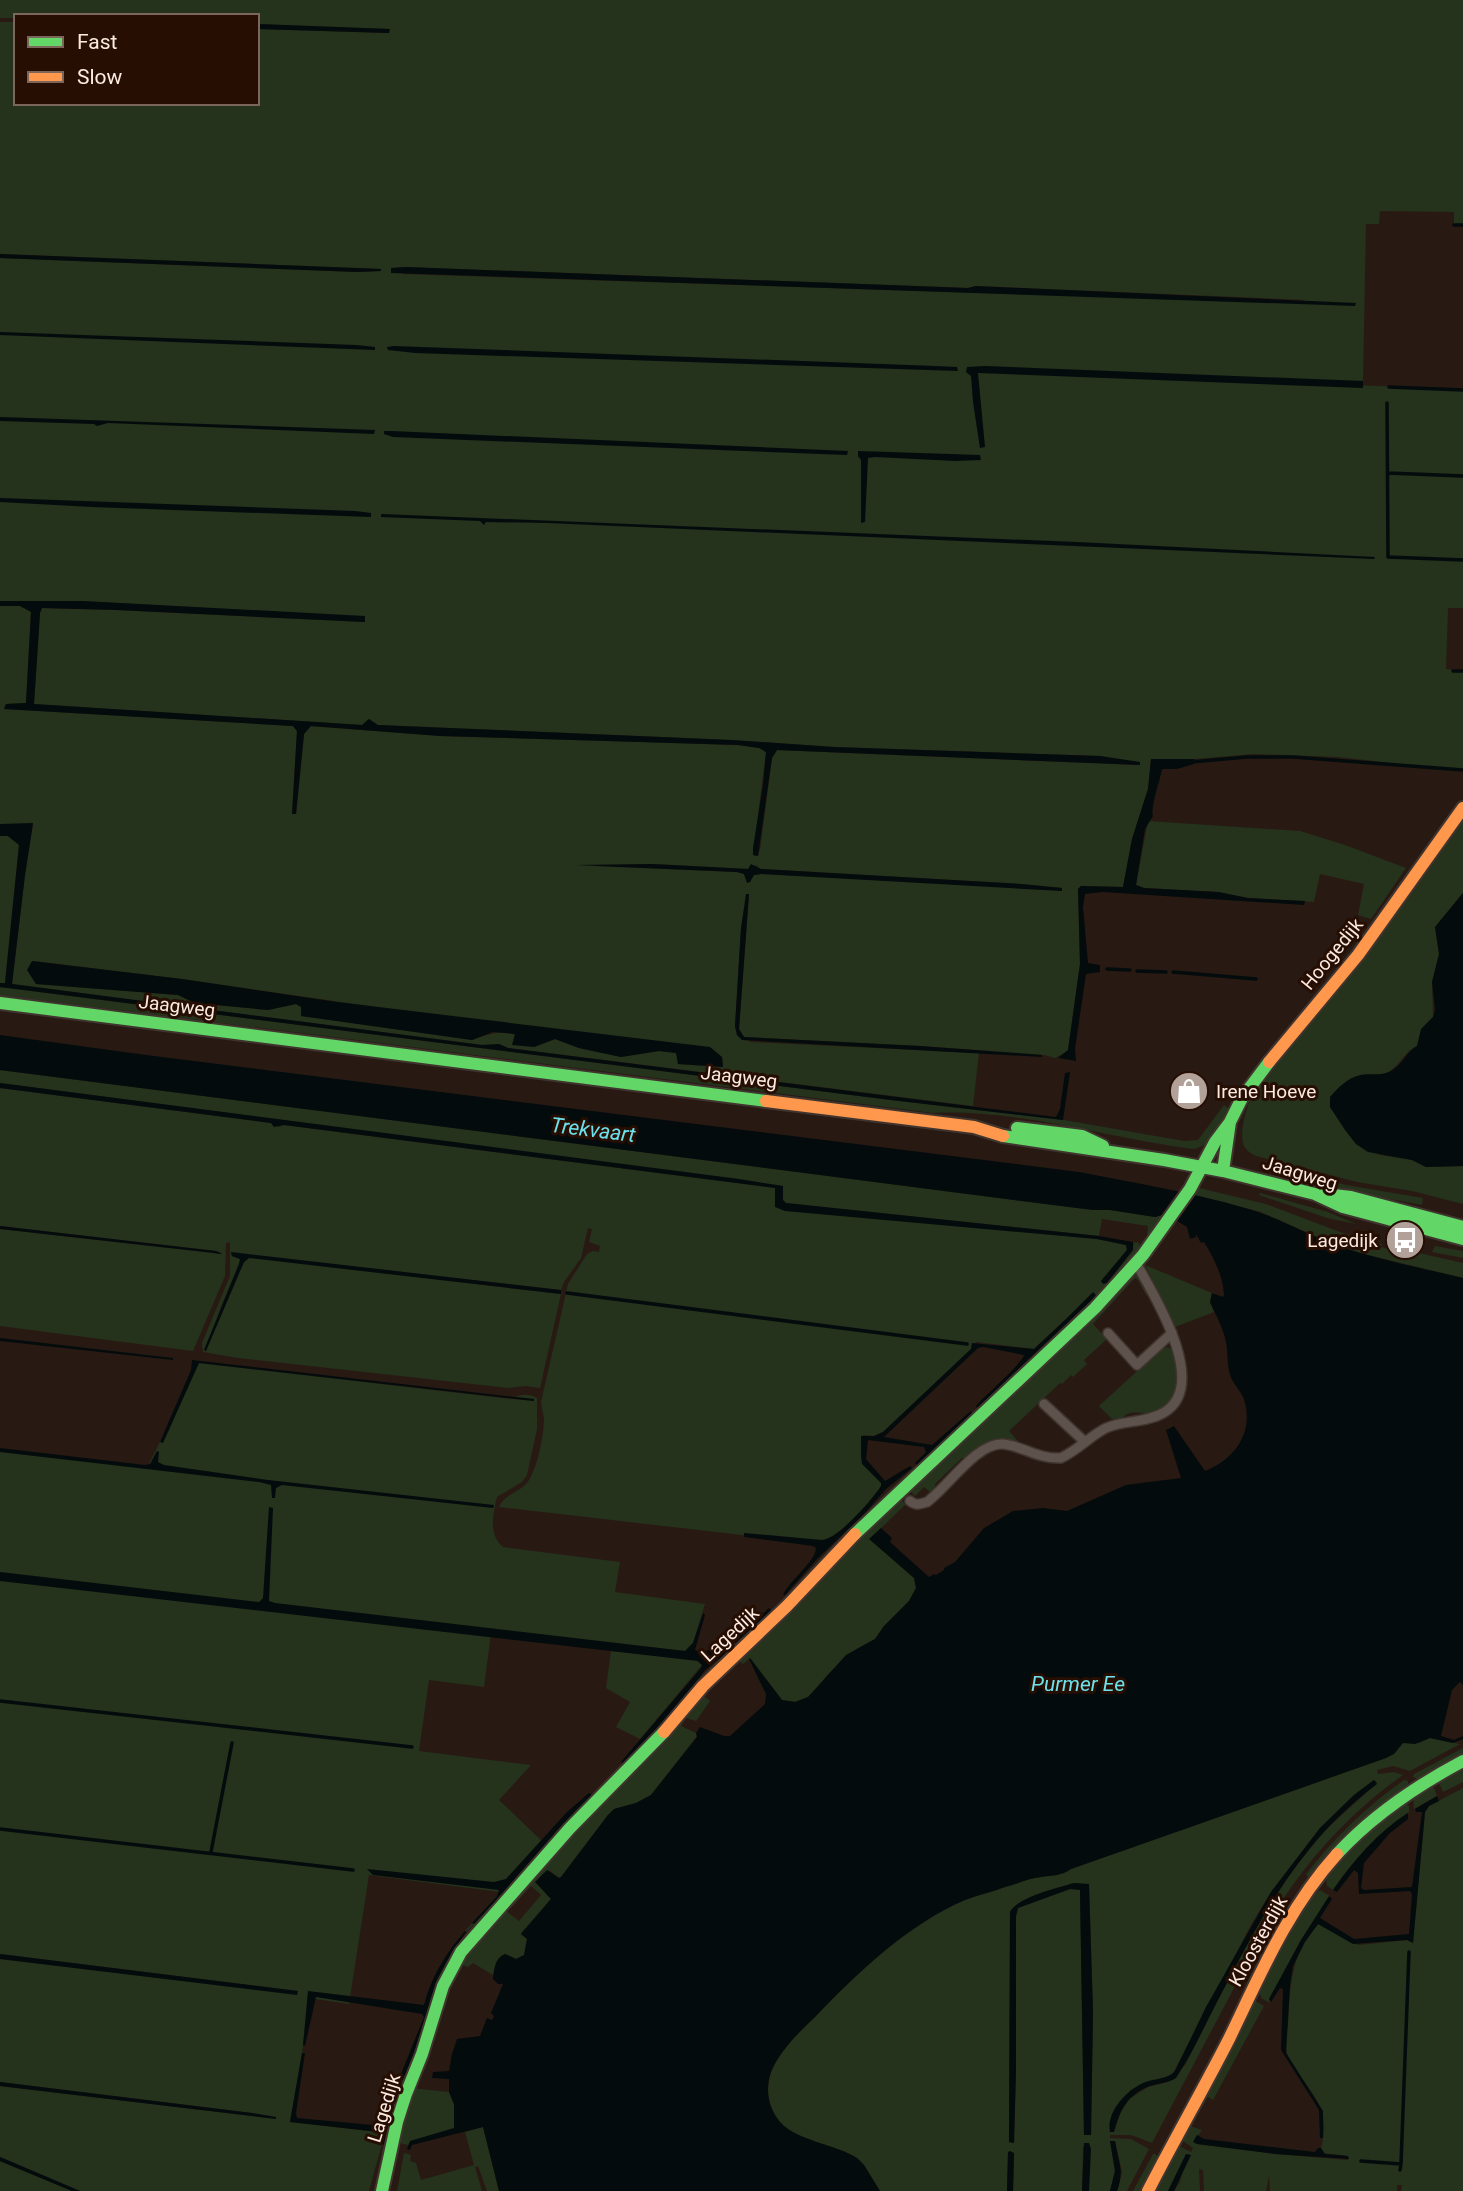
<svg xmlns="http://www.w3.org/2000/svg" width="1463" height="2191" viewBox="0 0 1463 2191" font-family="Roboto,sans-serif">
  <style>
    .green { fill: #25321c; fill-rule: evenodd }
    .water { fill: #040b0c }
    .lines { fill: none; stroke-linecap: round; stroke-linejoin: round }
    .stream { stroke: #040b0c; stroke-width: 3.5 }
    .street-casing { stroke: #3f342e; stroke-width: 12 }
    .fast-casing { stroke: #3f342e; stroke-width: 16 }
    .slow-casing { stroke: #3f342e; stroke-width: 16 }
    .street { stroke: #5e524d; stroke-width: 9 }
    .fast { stroke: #63d668; stroke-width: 12 }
    .slow { stroke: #ff974d; stroke-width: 12 }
    .labels { text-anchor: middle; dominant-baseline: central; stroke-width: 6; stroke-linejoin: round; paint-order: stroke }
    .street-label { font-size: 19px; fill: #fceae1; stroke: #260e03 }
    .poi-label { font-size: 19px; fill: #fceae1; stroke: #260e03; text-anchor: start }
    .water-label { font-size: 21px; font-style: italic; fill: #6de2ec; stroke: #260e03 }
  </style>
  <rect width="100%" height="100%" fill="#281a13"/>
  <!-- green -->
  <path class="green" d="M0 0H1463V225H1454V212L1380 211 1379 224H1366L1363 381 1205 378 1463 390V608H1448L1446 669 1463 671V771L1338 757 1254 754 1195 759H1151L1148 789 1132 839 1123 887 1081 886 1078 889 1080 964 1068 1051 1055 1058 1044 1055 920 1046 744 1037 739 1029 749 895 741 928 735 1026 737 1035 751 1042 979 1053 973 1106 508 1048 499 1044 482 1045 12 984 25 875 33 824H0V606H20L31 611 26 703 6 704 4 709 293 726 297 731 292 814H296L304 734 310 726 440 736 738 745 759 748 766 752 753 855 757 856 760 850 772 758 777 750 1140 765 1100 756 834 747 731 740 377 725 369 719 362 725 34 704 40 613 42 608 117 610 364 622 365 617 82 601H0V258L357 272 381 271V269L0 254V22H16V103H257V29L389 33V29L257 24V16H16V18H0ZM406 267 968 288 976 286 1305 300 1287 303 403 274 392 268ZM652 864 748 869 756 865 760 869 1021 884 1062 888V890L761 874 754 875 747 882 744 874 737 872 594 866ZM33 961 182 979 722 1057 723 1067 678 1064 677 1053 659 1051 621 1057 579 1048 555 1039 534 1047C509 1028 501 1030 472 1040L302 1016 301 1006 296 1004 268 1010 195 1003 178 995 36 984Z
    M1463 815V893L1435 927 1439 954 1432 982 1433 1017C1420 1029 1425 1026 1420 1041 1418 1048 1412 1047 1408 1052 1389 1074 1391 1075 1360 1075L1330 1107 1356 1144 1380 1155 1412 1160 1426 1167 1463 1166V1204L1412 1191 1357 1182 1256 1156C1253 1154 1248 1152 1246 1149 1236 1137 1248 1103 1254 1091Z
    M1148 821 1300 831 1345 845 1406 868 1371 919 1358 915 1364 884 1320 874 1314 902 1248 898 1218 892 1144 888 1136 885Z
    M0 836H8L19 845 5 983H0Z
    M0 987 891 1100 1064 1120 1184 1141 1198 1140 1224 1105 1229 1109C1220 1125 1213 1146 1193 1149 1106 1138 1021 1109 933 1113L0 995Z
    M0 1070 1093 1210H1110L1155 1217 1166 1214 1147 1238 1148 1226 1102 1219 1099 1236 786 1203 783 1200V1186L0 1083Z
    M0 1088 271 1123 279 1127 284 1125 776 1188 775 1207 1097 1239 1126 1245 1127 1250 1101 1281 1134 1245 1133 1242 1139 1243 1140 1251 1089 1309 978 1410 977 1408 996 1389 1038 1352 1078 1308 1034 1349 976 1342 971 1349 883 1432 874 1436 863 1435 861 1456 886 1485 828 1545 499 1507C505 1495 514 1494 524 1486 536 1477 544 1435 544 1419 543 1413 542 1408 541 1402L568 1284 587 1254 593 1251 599 1252 600 1246 589 1242 592 1229 588 1228 581 1258 564 1282 561 1290 231 1253 232 1256 240 1259 239 1264 217 1316 244 1262 249 1258H255L561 1294 540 1388 526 1386 508 1388 238 1358 203 1352 202 1343 230 1276V1242L226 1243 225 1276 193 1351 0 1326V1229L223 1254 216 1251 0 1226Z
    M1267 1164 1346 1185 1423 1198 1422 1205 1347 1191 1266 1170Z
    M1199 1188 1266 1204 1340 1232 1382 1244 1381 1247 1396 1251 1397 1248 1463 1263V1278L1359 1253 1337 1246 1261 1212 1192 1195Z
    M1260 1193 1328 1212 1356 1224 1327 1218 1259 1195Z
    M1435 1246 1463 1251V1258L1432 1252Z
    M1145 1265 1212 1293 1210 1302 1214 1312 1175 1327Z
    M1133 1274 1139 1276 1148 1295H1146L1138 1280 1135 1278 1093 1324 1107 1339 1084 1360 1087 1364 1073 1377 1071 1375 1062 1384 1060 1383 1009 1431 1019 1442C994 1441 987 1439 967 1458H962L935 1484V1489L931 1493 924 1487 915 1496 909 1490 955 1443 965 1439 984 1416Z
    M1168 1347 1172 1350C1176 1369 1182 1387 1168 1403 1163 1408 1156 1413 1148 1413 1138 1414 1131 1409 1122 1418L1112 1419 1099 1406 1160 1350Z
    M199 1363 502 1398 533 1401V1399L515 1397C522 1394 530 1394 537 1398V1429L527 1475 522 1482 497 1497C493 1514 488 1534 503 1547L620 1562 615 1592 705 1604 693 1643 685 1651 530 1634H491L484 1687 429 1680 419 1751 531 1765 499 1800 545 1844 502 1892 508 1893 466 1932 465 1931 500 1892 369 1875 349 2004 309 1998 302 2053 290 2122 379 2132 383 2137 382 2144 369 2191H80L0 2157V2086L276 2119 252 2113 0 2082V1959L297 1994V1991L0 1954V1450L147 1468Z
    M898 1497 906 1504 870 1539 914 1578 916 1588 909 1601 884 1626 875 1639 858 1648 828 1674 817 1689 808 1697 795 1702 782 1700 750 1658 743 1664 736 1659Z
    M611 1651 696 1660 702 1665 640 1739 616 1727 630 1702 606 1688Z
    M700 1693 710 1701 696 1721 686 1718 681 1726 696 1733 697 1736 651 1795 636 1803 614 1809 608 1815 561 1877 559 1878 549 1870 546 1894 551 1899 521 1933 527 1939 524 1955 516 1959 505 1954 497 1961 493 1975 473 1963 468 1967 460 1964 506 1911 519 1921 541 1895 531 1886 511 1908 509 1902Z
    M1430 1738 1460 1744 1410 1771 1393 1766 1377 1770 1378 1774 1394 1772 1403 1775C1348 1814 1305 1862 1270 1920L1152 2143 1131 2135H1110V2138L1131 2139 1149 2149 1127 2191H1117L1122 2172 1115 2141H1110L1115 2171 1110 2191H1089V2143L1083 2146 1082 2191H1013L1014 2153 1008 2152 1007 2191H880L864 2165 857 2158C835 2144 797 2141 780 2122 768 2107 765 2090 771 2072 779 2052 798 2033 814 2018 856 1974 908 1924 965 1900 978 1895 992 1892 1005 1887 1017 1884 1029 1878 1041 1877 1053 1875 1061 1876 1071 1869L1386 1758 1403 1743H1419ZM1374 1780 1377 1783 1322 1833 1279 1888 1247 1942 1185 2065 1168 2082 1148 2087 1129 2099 1121 2111 1114 2132H1110C1112 2117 1119 2100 1132 2089L1172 2075 1252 1923 1271 1892 1320 1828 1354 1795ZM1074 1883 1089 1885 1093 2012 1091 2134H1084L1080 1889H1070L1018 1908 1016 1916V2069L1014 2143 1009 2142 1010 1912C1018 1897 1057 1888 1074 1883Z
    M1463 1748V1755L1418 1779 1413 1777 1414 1774Z
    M1463 1770V1782L1443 1792 1438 1781Z
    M1404 1780 1408 1781V1784L1354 1829 1310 1878 1307 1876 1306 1874C1334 1838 1367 1806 1404 1780Z
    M1430 1786 1434 1788 1437 1796 1414 1809 1413 1796Z
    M1463 1788V2191H1401L1402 2185H1397V2191H1270L1269 2176 1266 2191H1204L1203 2170 1199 2169 1200 2191H1174L1180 2182 1186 2154 1168 2191H1155L1177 2148 1181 2147 1191 2152 1193 2148 1184 2142 1183 2139 1190 2126 1202 2130 1198 2136 1197 2135V2144L1275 2154 1348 2160V2156L1323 2153 1321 2148C1334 2102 1304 2091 1288 2056 1284 2047 1287 2033 1288 2024 1290 1988 1291 1951 1318 1924L1358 1945 1407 1940 1413 1942 1425 1812 1429 1806Z
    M1403 1803 1409 1806V1812C1379 1832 1353 1860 1333 1890L1327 1886 1326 1877 1351 1848Z
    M1320 1890 1330 1896 1301 1940 1269 1999 1270 2003 1261 1998 1259 1989C1269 1970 1303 1897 1320 1890Z
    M1254 2000 1264 2006 1213 2100 1208 2097 1207 2091Z
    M411 2088 449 2092 454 2104V2129L411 2141 409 2145 402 2144 398 2138Z
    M483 2127 499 2191H487L478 2166 475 2167 482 2191H397L404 2153 411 2155 410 2161 416 2163 421 2180 474 2165 465 2132Z
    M1153 2154H1156L1158 2159 1142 2191H1133Z
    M0 2161 72 2191H0Z"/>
  <!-- water -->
  <path class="water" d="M257 24 390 29 389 33 257 29Z
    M0 254 381 269V271L357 272 0 258Z
    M406 267 968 288 976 286 1356 303 1355 306 391 273V268Z
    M0 332 356 345 375 347V350L0 335Z
    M394 346 935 366 957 367 958 371 415 353 388 350 387 347Z
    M985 366 1363 381V388L978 373 985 447 980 448 973 402 971 376 966 372 967 367Z
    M0 417 375 430 374 434 108 423 97 426 94 424 0 421Z
    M384 431H391L848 451 847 455 393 437 384 434Z
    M858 451 980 455 981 460 956 461 875 457 868 458 865 522 861 523V460L858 456Z
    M0 498 355 511 371 513V517L92 507 0 502Z
    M381 514 1077 542 1375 557 1374 559 547 523 486 522 484 525 480 521 381 517Z
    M0 601H82L365 616V622L117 610 42 608 40 613 34 704 362 725 369 719 378 725 731 740 834 747 1100 756 1140 762V765L777 750 772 758 758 856 753 855V848L763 785 766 752 759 748 738 745 440 736 311 726 304 734 296 814H292L297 731 293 726 4 709 6 704 26 703 31 612 20 606H0Z
    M1151 759H1195L1194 764 1177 769H1162C1160 781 1150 807 1153 816L1145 829 1136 885 1144 888 1218 892 1248 898 1305 901 1304 905 1103 892 1085 894 1083 907 1088 963 1100 965V972L1086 974 1075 1049 1076 1061 1058 1058 1068 1050 1080 964 1078 889 1081 886 1123 887 1132 839 1148 789Z
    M33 823 25 875 12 984 482 1045 499 1044 508 1048 579 1057 1056 1117 1060 1109 1065 1073 1070 1072 1063 1120 891 1100 0 987V983H5L19 845 8 836H0V824Z
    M652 864 748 869 751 864 761 869 1021 884 1062 888V891L761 874 754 875 750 882 747 883 744 874 737 872 576 865Z
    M1463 893V1166L1426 1167 1412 1160 1368 1152 1356 1144 1345 1130 1330 1107V1097C1338 1088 1348 1077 1361 1075 1373 1073 1384 1077 1394 1069 1404 1062 1406 1052 1417 1046L1421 1029 1433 1017 1435 1010 1432 982 1439 954 1435 927Z
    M746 894H749L739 1029 744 1037 920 1046 1042 1055V1057L742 1040 737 1035 735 1026 741 928Z
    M32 961 182 979 337 1002 710 1047 722 1057 723 1067 678 1064 676 1053 659 1051 621 1057 579 1048 555 1039 534 1047 512 1045 515 1034 493 1032 472 1040 301 1016V1007L296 1004 268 1010 195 1003 178 995 36 984 27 970Z
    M0 1035 146 1055 1079 1172C1135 1183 1191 1192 1245 1208 1278 1217 1307 1235 1339 1246 1379 1260 1422 1268 1463 1278V1685L1460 1682 1452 1690 1441 1736 1454 1740 1463 1736V1739L1453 1743 1430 1738 1415 1744 1403 1743 1394 1754 1386 1758 1071 1869C1061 1876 1053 1875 1041 1877 1029 1878 1017 1884 1005 1887 992 1892 978 1895 965 1900 908 1924 856 1974 814 2018 798 2033 779 2052 771 2072 765 2090 768 2107 780 2122 797 2141 835 2144 857 2158L864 2165 880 2191H499L483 2127 412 2145 410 2150 407 2149 410 2141 454 2128V2104L449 2092V2079L432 2078 433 2072 449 2071 452 2054 457 2039 480 2036 487 2018 492 2020 494 2016 491 2013 503 1984H498L493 1979C494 1969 495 1958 505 1954L516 1959 524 1955 527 1939 521 1934 551 1899 535 1882 547 1870 559 1878 561 1877 608 1815 614 1809 636 1803 651 1795 697 1737 696 1733 700 1727 724 1736H730L765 1704 766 1694 749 1659 750 1658 782 1700 795 1702 808 1697 846 1655 875 1639 884 1626 909 1601 916 1588 914 1578 869 1539 881 1528 892 1538 890 1542 929 1577 934 1574 936 1575 944 1570V1568L955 1562 984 1528 1013 1511 1043 1508 1067 1511 1126 1485 1181 1478 1166 1430 1174 1426 1205 1471C1233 1460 1253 1435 1245 1403 1243 1392 1233 1385 1230 1375 1227 1364 1228 1353 1226 1342 1223 1327 1216 1316 1210 1302L1212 1293 1223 1297 1224 1295C1223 1276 1214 1258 1204 1242L1201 1243 1196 1234V1237L1190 1239 1187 1227 1166 1214 1155 1217 1110 1210H1093L0 1070Z
    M0 1083 739 1179 783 1186V1200L786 1203 1099 1236 1133 1242V1250L1107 1283 1103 1284 1101 1281 1127 1250 1126 1245 1097 1239 785 1211 775 1207V1188L284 1125 274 1127 271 1123 0 1088Z
    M0 1226 216 1251 223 1254 0 1229Z
    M231 1252 561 1290V1294L249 1258 244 1262 206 1351 204 1350 239 1264 240 1259 232 1256Z
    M1093 1292 1096 1295 1095 1297 977 1408 976 1406C985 1395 1021 1365 1024 1355L983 1347 978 1348 884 1437 932 1445 971 1411 972 1414 917 1465 915 1463 926 1452 924 1447 868 1440 866 1459 885 1481 910 1466 912 1468 886 1489 865 1513 817 1559 785 1595H783C789 1581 816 1561 816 1548L813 1546 744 1537V1533L822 1540C838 1539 872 1500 881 1486V1483L862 1464 861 1456V1436H874L883 1432 971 1349 972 1343 1034 1349 1066 1319Z
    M0 1338 173 1358V1360L0 1341Z
    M192 1360 515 1397 534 1399V1401L199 1363 163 1443 160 1442 191 1370Z
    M0 1448 145 1465 150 1464 157 1451 159 1452 158 1462 164 1465 268 1480 494 1505 493 1508 282 1485 276 1488 275 1498H272L271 1485 259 1482 0 1452Z
    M269 1507 273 1508 269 1601 275 1603 685 1651 693 1643 703 1613 705 1615 695 1650 701 1652 719 1648 726 1653 705 1670 680 1705 623 1764 621 1762 701 1668 702 1665 698 1661 0 1581V1572L259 1602 263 1598Z
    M769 1608 772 1611 735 1643 734 1640Z
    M1374 1780 1377 1784C1300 1841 1260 1919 1217 2002 1204 2027 1192 2054 1176 2078 1168 2083 1159 2083 1150 2086 1129 2093 1119 2111 1114 2132H1110C1106 2112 1126 2091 1143 2083 1154 2078 1167 2080 1175 2071L1206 2007 1271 1892 1320 1828 1354 1795Z
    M589 1793 594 1796 474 1924 472 1923 497 1896 499 1890 373 1875 367 1869 494 1882 506 1879 567 1812Z
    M1437 1796 1439 1801 1429 1806 1425 1812 1413 1943 1407 1940 1353 1944 1318 1924 1305 1942 1293 1966 1290 1985 1286 2053 1323 2111V2138H1320L1319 2110 1281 2050 1283 1989 1280 1988 1271 2002 1269 1999 1301 1940 1329 1896 1332 1899 1320 1918 1354 1939 1409 1934 1412 1894 1410 1891 1359 1894 1358 1873 1354 1870 1337 1892 1333 1890C1353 1861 1378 1832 1408 1813V1819L1390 1833 1364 1863 1361 1888 1364 1890 1412 1887 1422 1812H1416L1415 1809Z
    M1074 1883 1089 1884 1093 2012 1091 2135H1084L1080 1890 1070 1889 1018 1908 1016 1916V2069L1014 2143 1009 2142 1010 1912C1018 1897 1058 1888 1074 1883Z
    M465 1931 466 1932C432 1979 426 2029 403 2080L399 2079 424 2017 422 2014 316 1997 305 2046 303 2045 308 1991 424 2005C431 1977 446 1953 465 1931Z
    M0 1954 298 1991 297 1995 0 1959Z
    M302 2053H305L296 2113 297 2118 383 2126 395 2085 399 2087 392 2106 385 2145 382 2144 383 2137 379 2132 290 2122Z
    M0 2082 252 2113 276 2117V2119L0 2086Z
    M1197 2135 1204 2139 1315 2152 1318 2148H1321L1325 2154 1348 2156 1349 2159 1275 2154 1197 2144 1193 2142Z
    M1110 2141H1115C1118 2162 1125 2170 1117 2191H1110L1115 2171Z
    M1084 2143H1089L1091 2149 1089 2191H1082Z
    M1010 2151 1014 2153 1013 2191H1007L1008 2152Z
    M1186 2154 1191 2155 1174 2191H1168Z
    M0 2157 80 2191H72L0 2161Z"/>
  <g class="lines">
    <!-- stream -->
    <path class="stream" d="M1454 225H1463
      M1389 387 1463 390
      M1387 403 1388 557 1463 560
      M1388 473 1463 476
      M1453 671H1463
      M1191 762 1247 757H1293L1463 770
      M1107 969 1130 970
      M1137 971 1166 972
      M1173 972 1256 979
      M567 1293 967 1344
      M0 1701 412 1747
      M0 1829 353 1870
      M211 1852 232 1743
      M1361 2161 1401 2164 1400 2170
      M1401 2164 1409 1952"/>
    <!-- street casing -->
    <g class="street-casing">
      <path id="street" d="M1108 1333 1137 1365 1172 1333
        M1044 1404 1085 1442
        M910 1501C916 1506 920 1504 927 1502 948 1487 977 1442 1003 1444 1023 1446 1037 1459 1061 1458 1078 1450 1090 1436 1106 1428 1124 1420 1146 1423 1163 1413 1211 1386 1154 1295 1136 1263"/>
    </g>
    <!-- fast casing -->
    <g class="fast-casing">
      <path id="fast" d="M0 1003 766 1101
        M1017 1128 1082 1136 1103 1146
        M1003 1136 1164 1160 1223 1171 1315 1194 1343 1207 1463 1239
        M1223 1171 1230 1122
        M1324 1194 1351 1197 1463 1227
        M855 1534 1095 1308 1143 1255 1190 1189 1215 1142 1230 1122 1242 1098 1269 1062
        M1337 1854C1373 1815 1416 1786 1463 1761
        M382 2191 397 2122 406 2094 422 2054 443 1986 461 1952 570 1828 664 1732"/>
    </g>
    <!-- slow casing -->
    <g class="slow-casing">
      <path id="slow" d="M1269 1062 1358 955 1463 808
        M766 1101 974 1127 1003 1136
        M664 1732 703 1686 787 1606 855 1534
        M1148 2191C1174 2140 1203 2090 1229 2039 1260 1975 1288 1908 1337 1854"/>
    </g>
    <!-- street -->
    <use href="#street" class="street"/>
    <!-- fast -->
    <use href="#fast" class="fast"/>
    <!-- slow -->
    <use href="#slow" class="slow"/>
  </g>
  <!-- icons -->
  <defs>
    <g id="shop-disc" transform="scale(2.0125)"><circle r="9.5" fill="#b2a199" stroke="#260e03"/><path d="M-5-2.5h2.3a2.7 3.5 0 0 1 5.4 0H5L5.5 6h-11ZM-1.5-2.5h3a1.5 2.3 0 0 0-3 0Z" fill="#fff"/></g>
    <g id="bus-disc" transform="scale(2.0125)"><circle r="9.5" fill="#b2a199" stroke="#260e03"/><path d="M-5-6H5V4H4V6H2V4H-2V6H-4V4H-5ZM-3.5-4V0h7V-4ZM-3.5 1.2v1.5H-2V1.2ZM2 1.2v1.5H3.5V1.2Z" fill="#fff"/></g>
  </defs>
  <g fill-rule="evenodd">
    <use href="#shop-disc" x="1189" y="1091"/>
    <use href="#bus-disc" x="1405" y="1240"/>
  </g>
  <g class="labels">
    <!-- street labels -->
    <g class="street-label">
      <text transform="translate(1332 954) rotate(-51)">Hoogedijk</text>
      <text transform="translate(177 1006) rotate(7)">Jaagweg</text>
      <text transform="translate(739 1077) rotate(7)">Jaagweg</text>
      <text transform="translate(1300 1173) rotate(17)">Jaagweg</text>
      <text transform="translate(730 1634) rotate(-43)">Lagedijk</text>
      <text transform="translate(1258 1941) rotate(-61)">Kloosterdijk</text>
      <text transform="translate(384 2108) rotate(-73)">Lagedijk</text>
    </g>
    <!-- poi labels -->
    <g class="poi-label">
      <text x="1216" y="1091">Irene Hoeve</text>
      <text x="1378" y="1240" text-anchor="end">Lagedijk</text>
    </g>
    <!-- water labels -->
    <g class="water-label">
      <text transform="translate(593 1130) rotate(7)">Trekvaart</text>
      <text x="1078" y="1684">Purmer Ee</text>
    </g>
  </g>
  <!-- legend -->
  <rect x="14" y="14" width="245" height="91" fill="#260e03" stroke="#7c665c" stroke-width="2"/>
  <rect x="28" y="37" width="35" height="10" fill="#63d668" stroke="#7c665c" stroke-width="2"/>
  <text x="77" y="49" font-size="21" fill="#fceae1">Fast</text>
  <rect x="28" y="72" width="35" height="10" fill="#ff974d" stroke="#7c665c" stroke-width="2"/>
  <text x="77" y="84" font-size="21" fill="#fceae1">Slow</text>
</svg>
